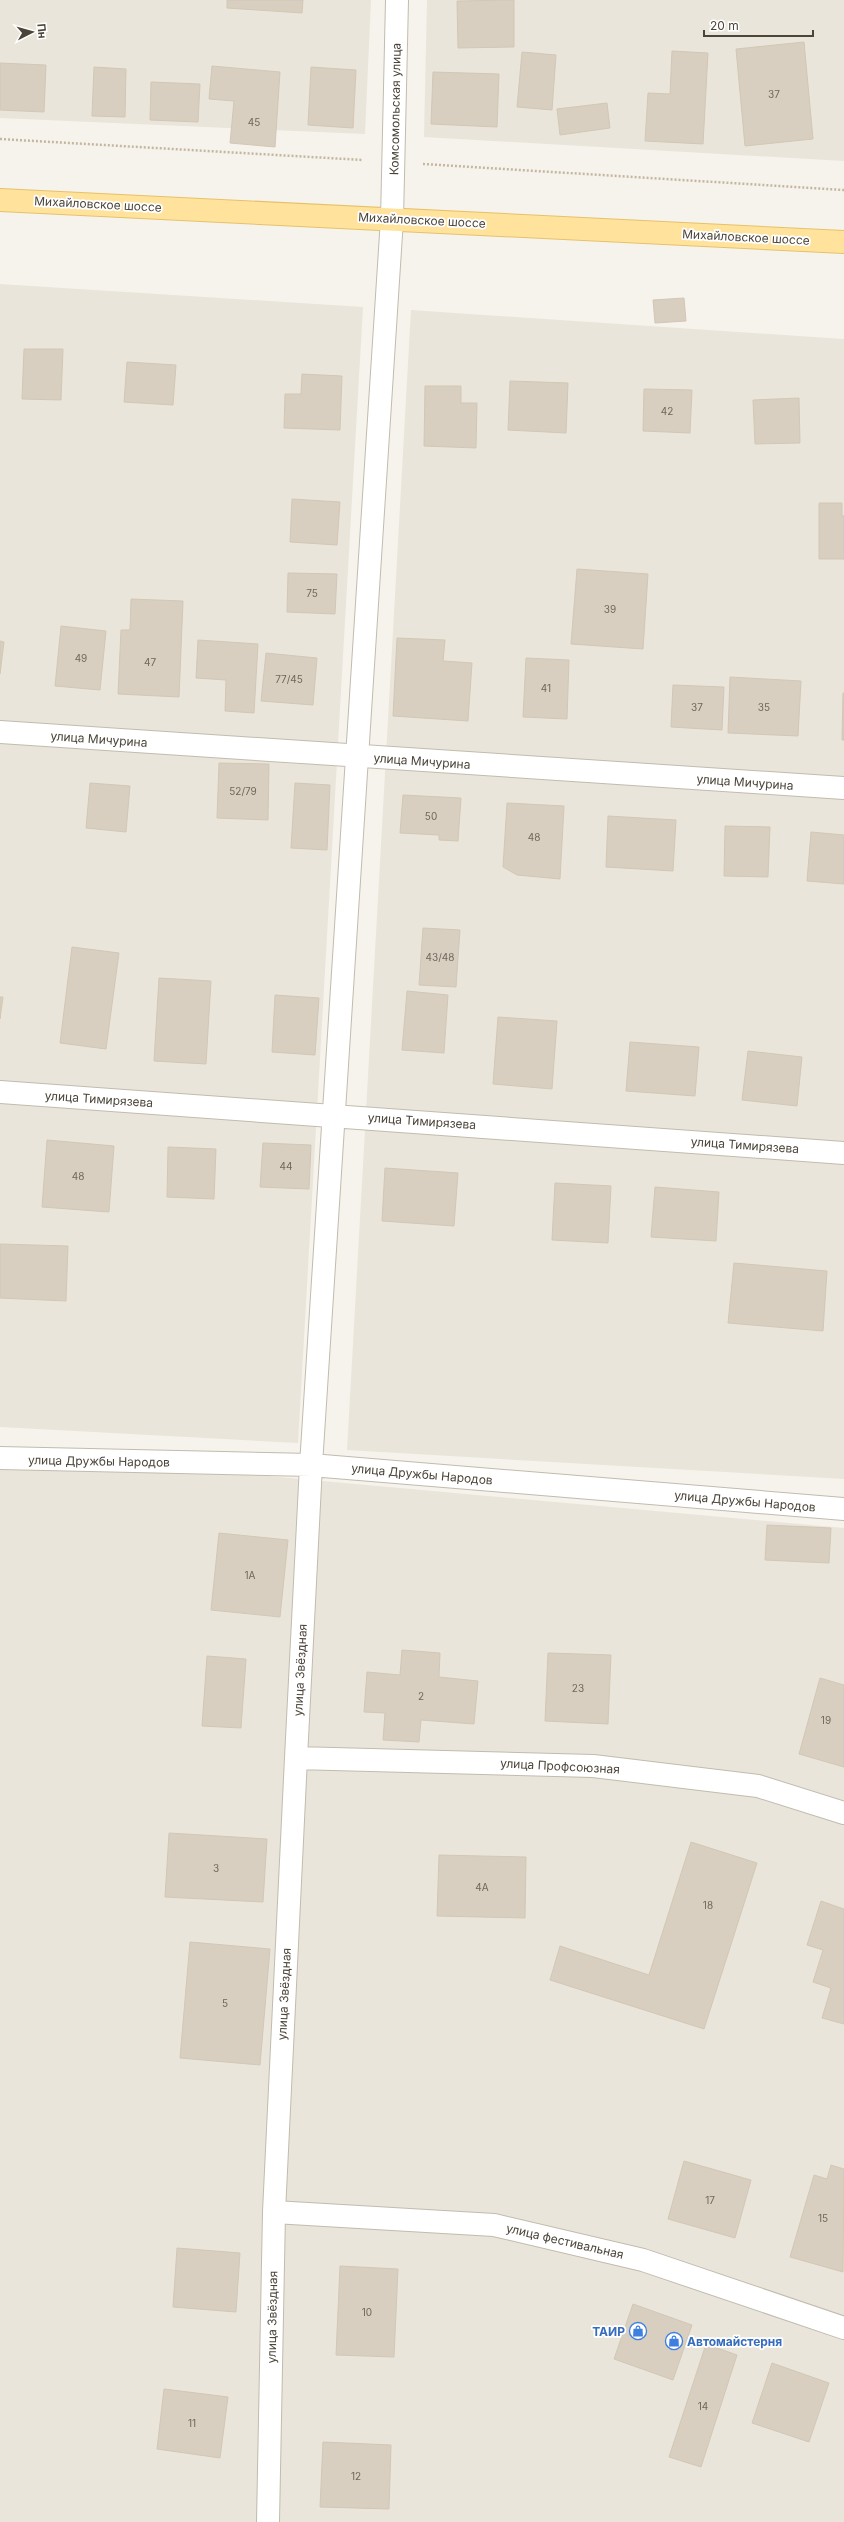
<svg xmlns="http://www.w3.org/2000/svg" width="844" height="2522" viewBox="0 0 844 2522" font-family="Inter,sans-serif">
  <style>
    .residential { fill: #eae5da }
    .building { fill: #d8cfc1; stroke: #d3c7b4 }
    .lines { fill: none; stroke-linecap: round; stroke-linejoin: round }
    .minor-casing { stroke: #c2bbae; stroke-width: 24 }
    .major-casing { stroke: #e6c16a; stroke-width: 24 }
    .path { stroke: #c4b79f; stroke-width: 2.5; stroke-dasharray: 2 2; stroke-linecap: butt }
    .minor { stroke: #fff; stroke-width: 22 }
    .major { stroke: #ffe39c; stroke-width: 22 }
    .labels { text-anchor: middle; dominant-baseline: central; stroke-width: 3.5; stroke-linejoin: round; paint-order: stroke }
    .number-label { font-size: 10px; fill: #6e675b }
    .street-label { font-size: 12px; fill: #4b4439; stroke: #fff }
    .shop-label { font-size: 12px; font-weight: bold; fill: #366cbe; stroke: #fff; text-anchor: end }
  </style>
  <rect width="100%" height="100%" fill="#f6f3ec"/>
  <!-- residential -->
  <path class="residential" d="M0 0H371L365 134 0 118Z
    M427 0H844V161L424 137Z
    M0 284 363 307 298 1443 0 1427Z
    M411 310 844 339V1479L347 1450Z
    M0 1452 844 1528V2522H0Z"/>
  <!-- building -->
  <path class="building" d="M227 0H303L302 13 227 8Z
    M514 0V47L458 48 457 1Z
    M804 42 813 139 745 146 736 49Z
    M672 51 708 53 703 144 645 141 648 93 670 94Z
    M522 52 556 55 552 110 517 107Z
    M0 63 46 65 44 112 0 110Z
    M212 66 280 72 275 147 230 143 234 101 209 99Z
    M94 67 126 69 125 117 92 116Z
    M311 67 356 70 353 128 308 125Z
    M433 72 499 74 497 127 431 124Z
    M151 82 200 84 198 122 150 120Z
    M607 103 610 128 560 135 557 109Z
    M684 298 686 321 655 323 653 300Z
    M24 349H63L61 400 22 399Z
    M127 362 176 365 173 405 124 402Z
    M302 374 342 376 340 430 284 428 285 394H301Z
    M510 381 568 383 566 433 508 430Z
    M425 386H461V403H477L476 448 424 446Z
    M644 389 692 390 690 433 643 431Z
    M799 398 800 443 755 444 753 400Z
    M292 499 340 502 337 545 290 542Z
    M819 503H842V516H844V559H819Z
    M577 569 648 574 643 649 571 644Z
    M288 573 337 574 335 614 287 612Z
    M131 599 183 601 179 697 118 694 121 630H130Z
    M61 626 106 631 100 690 55 686Z
    M397 638 445 640 443 661 472 663 468 721 393 716Z
    M198 640 258 644 254 713 225 711 226 680 196 678Z
    M0 641 4 642 0 674Z
    M266 653 317 658 313 705 261 701Z
    M526 658 569 660 567 719 523 717Z
    M730 677 801 681 798 736 728 733Z
    M673 685 724 687 722 730 671 727Z
    M843 693H844V740H842Z
    M219 763 269 764 268 820 217 818Z
    M90 783 130 786 126 832 86 828Z
    M295 783 330 785 327 850 291 848Z
    M403 795 461 798 458 841 439 840V835L400 833Z
    M507 803 564 806 560 879 517 875 503 867Z
    M608 816 676 820 673 871 606 867Z
    M725 826 770 827 768 877 724 876Z
    M811 832 844 835V884L807 881Z
    M423 928 460 930 456 987 419 985Z
    M72 947 119 953 106 1049 60 1043Z
    M159 978 211 981 206 1064 154 1061Z
    M407 991 448 995 444 1053 402 1050Z
    M275 995 319 998 315 1055 272 1052Z
    M0 997H3L0 1019Z
    M498 1017 557 1021 552 1089 493 1084Z
    M630 1042 699 1047 695 1096 626 1091Z
    M748 1051 802 1057 797 1106 742 1100Z
    M47 1140 114 1146 109 1212 42 1207Z
    M263 1143 311 1145 309 1189 260 1187Z
    M168 1147 216 1149 214 1199 167 1197Z
    M385 1168 458 1173 454 1226 382 1221Z
    M555 1183 611 1186 608 1243 552 1240Z
    M655 1187 719 1192 716 1241 651 1237Z
    M0 1244 68 1246 66 1301 0 1298Z
    M734 1263 827 1271 823 1331 728 1323Z
    M767 1525 831 1528 829 1563 765 1560Z
    M219 1533 288 1540 280 1617 211 1610Z
    M402 1650 440 1653 439 1677 478 1681 474 1724 421 1720 419 1742 383 1740 385 1713 364 1712 367 1672 400 1675Z
    M548 1653 611 1655 608 1724 545 1721Z
    M207 1656 246 1659 241 1728 202 1726Z
    M820 1678 844 1685V1767L799 1754Z
    M169 1833 267 1839 263 1902 165 1897Z
    M691 1842 757 1863 704 2029 550 1980 560 1946 649 1975Z
    M439 1855 526 1857 525 1918 437 1916Z
    M821 1901 844 1909V2024L822 2018 831 1988 813 1982 823 1950 807 1945Z
    M190 1942 270 1949 260 2065 180 2058Z
    M684 2161 751 2180 735 2238 668 2219Z
    M831 2165 844 2169 843 2272 790 2257 814 2175 827 2179Z
    M177 2248 240 2253 236 2312 173 2307Z
    M340 2266 398 2269 394 2357 336 2355Z
    M633 2304 692 2325 673 2380 614 2359Z
    M706 2344 737 2355 701 2467 669 2457Z
    M772 2363 829 2383 809 2442 752 2423Z
    M164 2389 228 2397 220 2458 157 2449Z
    M323 2442 391 2445 389 2509 320 2507Z"/>
  <g class="lines">
    <!-- minor casing -->
    <g class="minor-casing">
      <path id="minor" d="M0 732 844 788
        M0 1092 844 1153
        M0 1458 311 1465 844 1509
        M296 1758 593 1766 758 1786 844 1813
        M274 2212 494 2225 643 2260 844 2328
        M268 2522 274 2212 296 1758 311 1465 392 219 397 0"/>
    </g>
    <!-- major casing -->
    <g class="major-casing">
      <path id="major" d="M0 200 844 242"/>
    </g>
    <!-- path -->
    <path class="path" d="M0 139 363 160
      M423 164 844 190"/>
    <!-- minor -->
    <use href="#minor" class="minor"/>
    <!-- major -->
    <use href="#major" class="major"/>
  </g>
  <!-- icons -->
  <defs>
    <g id="shop-ring" transform="scale(0.9)"><circle r="9.5" fill="#fff" stroke="#3f7fe0" stroke-width="1.5"/><path d="M-5-2.5h2.3a2.7 3.5 0 0 1 5.4 0H5L5.5 6h-11ZM-1.5-2.5h3a1.5 2.3 0 0 0-3 0Z" fill="#3f7fe0"/></g>
  </defs>
  <g fill-rule="evenodd">
    <use href="#shop-ring" x="638" y="2331"/>
    <use href="#shop-ring" x="674" y="2341"/>
  </g>
  <g class="labels">
    <!-- number labels -->
    <g class="number-label">
      <text x="774" y="94">37</text>
      <text x="254" y="122">45</text>
      <text x="667" y="411">42</text>
      <text x="312" y="593">75</text>
      <text x="610" y="609">39</text>
      <text x="81" y="658">49</text>
      <text x="150" y="662">47</text>
      <text x="289" y="679">77/45</text>
      <text x="546" y="688">41</text>
      <text x="697" y="707">37</text>
      <text x="764" y="707">35</text>
      <text x="243" y="791">52/79</text>
      <text x="431" y="816">50</text>
      <text x="534" y="837">48</text>
      <text x="440" y="957">43/48</text>
      <text x="286" y="1166">44</text>
      <text x="78" y="1176">48</text>
      <text x="250" y="1575">1А</text>
      <text x="578" y="1688">23</text>
      <text x="421" y="1696">2</text>
      <text x="826" y="1720">19</text>
      <text x="216" y="1868">3</text>
      <text x="482" y="1887">4А</text>
      <text x="708" y="1905">18</text>
      <text x="225" y="2003">5</text>
      <text x="710" y="2200">17</text>
      <text x="823" y="2218">15</text>
      <text x="367" y="2312">10</text>
      <text x="703" y="2406">14</text>
      <text x="192" y="2423">11</text>
      <text x="356" y="2476">12</text>
    </g>
    <!-- street labels -->
    <g class="street-label">
      <text transform="translate(395 109) rotate(-89)">Комсомольская улица</text>
      <text transform="translate(98 204) rotate(3)">Михайловское шоссе</text>
      <text transform="translate(422 220) rotate(3)">Михайловское шоссе</text>
      <text transform="translate(746 237) rotate(3)">Михайловское шоссе</text>
      <text transform="translate(99 739) rotate(4)">улица Мичурина</text>
      <text transform="translate(422 761) rotate(4)">улица Мичурина</text>
      <text transform="translate(745 782) rotate(4)">улица Мичурина</text>
      <text transform="translate(99 1099) rotate(4)">улица Тимирязева</text>
      <text transform="translate(422 1121) rotate(4)">улица Тимирязева</text>
      <text transform="translate(745 1145) rotate(4)">улица Тимирязева</text>
      <text transform="translate(99 1461) rotate(1)">улица Дружбы Народов</text>
      <text transform="translate(422 1474) rotate(5)">улица Дружбы Народов</text>
      <text transform="translate(745 1501) rotate(5)">улица Дружбы Народов</text>
      <text transform="translate(300 1670) rotate(-87)">улица Звёздная</text>
      <text transform="translate(560 1766) rotate(3)">улица Профсоюзная</text>
      <text transform="translate(284 1994) rotate(-87)">улица Звёздная</text>
      <text transform="translate(565 2241) rotate(13)">улица фестивальная</text>
      <text transform="translate(272 2317) rotate(-89)">улица Звёздная</text>
    </g>
    <!-- shop labels -->
    <g class="shop-label">
      <text x="625" y="2331">ТАИР</text>
      <text x="687" y="2341" text-anchor="start">Автомайстерня</text>
    </g>
  </g>
  <!-- north arrow -->
  <g transform="translate(32 32) rotate(84)" stroke="#ffffff" stroke-width="3" paint-order="stroke">
  <path d="M0-3L7 15L0 10L-7 15Z" fill="#4b4439"/>
  <text y="-6" font-size="11" font-weight="bold" text-anchor="middle" fill="#4b4439">Пн</text>
  </g>
  <!-- scale -->
  <path d="M704 30v6h109v-6" fill="none" stroke="#4b4439" stroke-width="2"/>
  <text x="710" y="30" font-size="12" fill="#4b4439" stroke="#ffffff" stroke-width="3" paint-order="stroke">20 m</text>
</svg>
